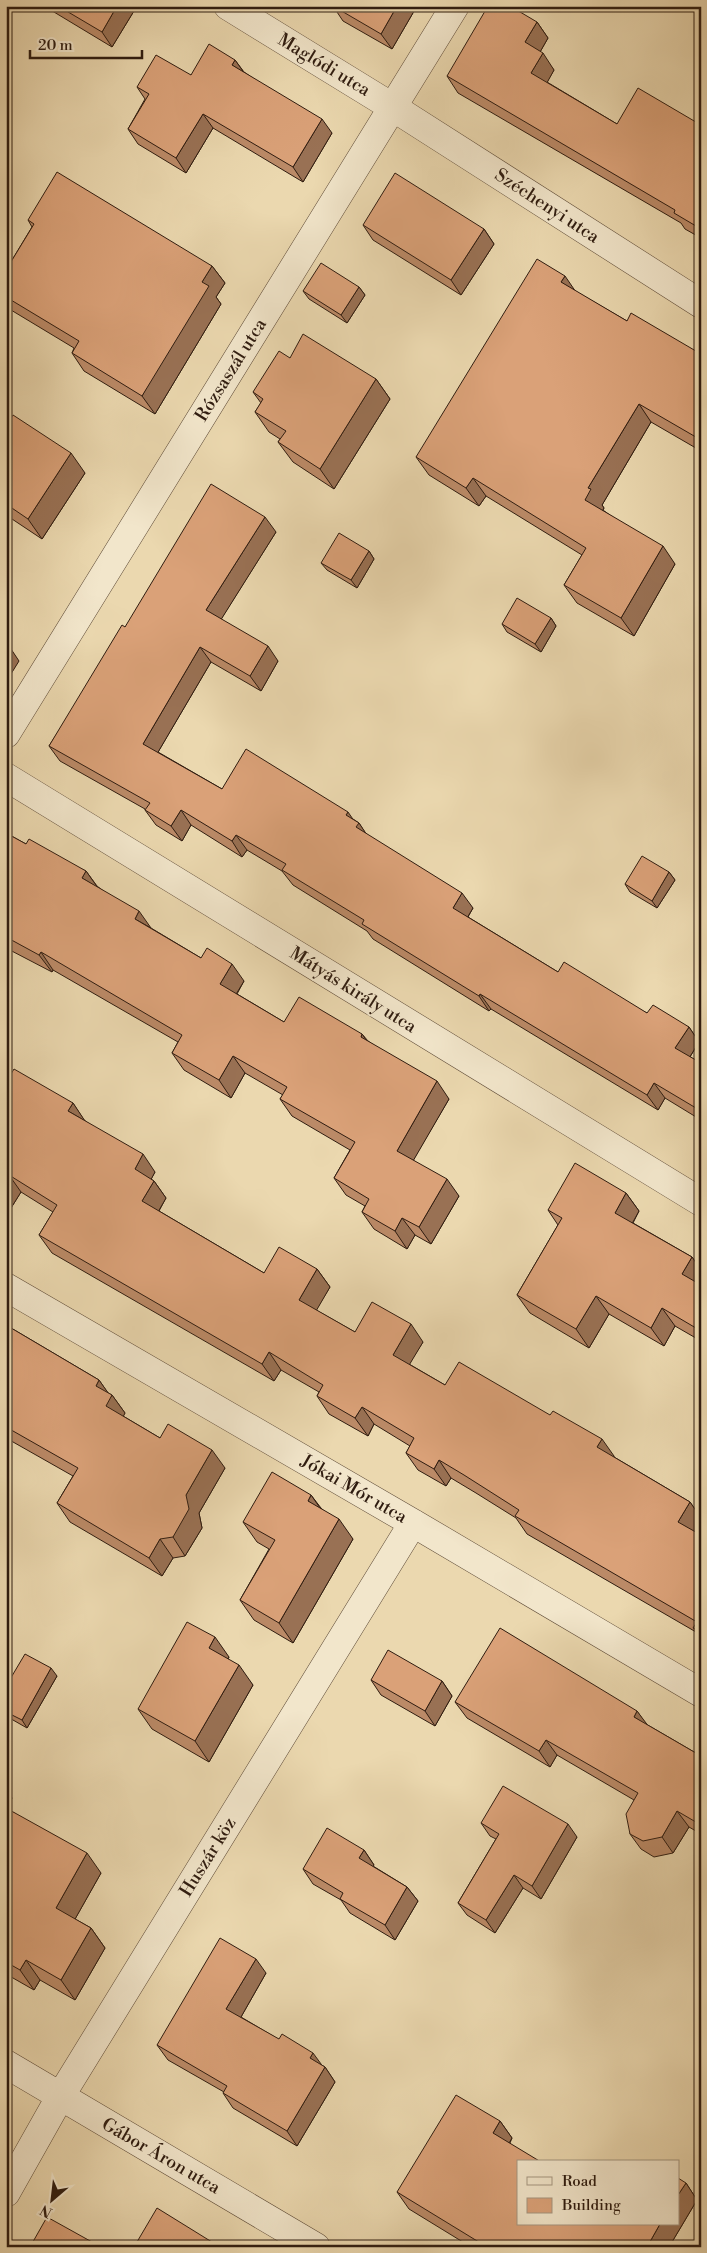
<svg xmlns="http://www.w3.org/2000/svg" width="707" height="2253" viewBox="0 0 707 2253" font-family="'Libre Bodoni',serif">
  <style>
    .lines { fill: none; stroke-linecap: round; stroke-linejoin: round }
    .minor-casing { stroke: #5e4b38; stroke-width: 29 }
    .minor { stroke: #f2e6cb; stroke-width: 28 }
    .wall { fill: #bb8a67; stroke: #2f1c10 }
    .shaded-wall { fill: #997154; stroke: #2f1c10 }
    .building { fill: #daa178; stroke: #2f1c10 }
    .labels { text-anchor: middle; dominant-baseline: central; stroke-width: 4; stroke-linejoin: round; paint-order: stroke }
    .street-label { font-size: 18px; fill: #2f1c10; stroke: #f2e6cb }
  </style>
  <rect width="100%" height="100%" fill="#ebd8af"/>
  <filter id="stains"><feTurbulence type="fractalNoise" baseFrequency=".004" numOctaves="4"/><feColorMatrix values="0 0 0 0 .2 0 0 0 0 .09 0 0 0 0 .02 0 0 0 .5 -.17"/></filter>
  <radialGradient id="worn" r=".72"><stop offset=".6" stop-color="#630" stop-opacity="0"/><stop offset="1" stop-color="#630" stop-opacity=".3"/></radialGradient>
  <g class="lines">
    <!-- minor casing -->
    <g class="minor-casing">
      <path id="minor" d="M228 6 394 108 701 304
        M6 734 455 6
        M6 777 701 1202
        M6 1287 413 1523 701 1693
        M6 2064 316 2247
        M6 2193 60 2097 413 1523"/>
    </g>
    <!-- minor -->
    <use href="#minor" class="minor"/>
  </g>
  <!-- wall -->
  <path class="wall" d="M44 6H137L112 47Z
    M333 6H417L392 49 343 21Z
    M537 22 548 38 540 52 554 70 547 82 617 124 701 125V238L685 229 681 223 458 93 447 76Z
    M235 60 244 72 332 133 303 182 213 128 186 173 138 144 128 129 145 99 137 87 191 75Z
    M28 220 212 266 225 283 216 297 221 304 155 414 84 371 72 353 74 348 6 307V270L32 227Z
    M363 225 484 229 494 244 461 295 373 240Z
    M359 287 365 295 347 323 309 299 303 291Z
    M575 291 627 321 701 354V451L651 422 602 505 604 508 603 510 675 564 634 636 577 603 564 585 582 555 486 496 479 506 429 475 416 457Z
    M290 358 376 379 390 399 334 489 293 462 278 442 280 439 269 432 255 412 261 403 253 392Z
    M6 426 85 473 42 539 6 515Z
    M276 532 221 619 278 661 261 691 211 662 158 752 222 789 353 819 359 823 366 834 473 908 468 917 558 972 647 1013 689 1027 699 1042 690 1057 701 1063V1120L665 1098 658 1110 491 1009 489 1011 373 939 367 931 293 885 282 871 247 850 242 857 191 825 182 841 156 825 145 810V809L60 761 49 746 125 627Z
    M369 551 374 559 357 588 327 570 321 563Z
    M551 618 556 626 541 652 507 632 502 624Z
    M6 833 26 844 86 871 97 886 151 928 201 958 244 981 237 994 284 1022 362 1034 368 1041 449 1099 413 1160 459 1196 431 1244 415 1235 407 1249 374 1229 362 1212 365 1206 346 1195 334 1178 350 1150 292 1116 280 1099 283 1095 245 1073 231 1098 184 1070 172 1053 178 1042 53 970 52 972 6 948Z
    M669 872 675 880 657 908 630 892 625 884Z
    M6 1082 73 1103 84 1120 155 1172 151 1179 154 1181 166 1198 159 1211 264 1273 317 1269 330 1287 316 1310 355 1332 423 1342 409 1364 445 1385 614 1456V1457L690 1502 701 1518V1522L695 1531 701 1535V1638L696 1632 527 1534 516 1518 476 1493 451 1478 446 1486 418 1470 406 1453 410 1446 374 1424 368 1436 329 1414 317 1396 319 1392 281 1370 274 1381 52 1253 39 1235 53 1212 21 1192 6 1216Z
    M626 1193 639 1211 633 1223 692 1257 701 1270V1282L699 1284 701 1285V1341L675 1326 664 1346 609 1314 589 1348 530 1313 517 1295 558 1225 548 1210Z
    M6 1325 99 1380 108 1393 112 1395 125 1413 123 1416 160 1438 225 1468 199 1513 202 1528 185 1556 173 1558 162 1576 70 1522 57 1503 73 1476 6 1438Z
    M311 1495 321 1508 353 1539 293 1643 254 1620 240 1600 269 1549 257 1542 243 1522Z
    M229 1657 228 1659 253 1685 209 1762 152 1729 138 1709Z
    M57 1676 27 1728 6 1716V1686Z
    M371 1680 442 1681 452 1696 435 1726 381 1695Z
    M455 1702 637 1711 646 1724 701 1756V1834L689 1827 673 1853 654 1857 641 1849 630 1834 634 1800 557 1755 550 1767 467 1718Z
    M6 1790 12 1798 7 1808 101 1873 75 1919 91 1928 105 1948 75 2000 40 1980 34 1990 6 1974Z
    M481 1823 577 1837 541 1899 523 1888 495 1933 467 1915 458 1903 496 1839 490 1836Z
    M364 1850 374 1865 373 1866 407 1887 418 1901 395 1940 350 1913 341 1900 313 1884 303 1869Z
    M266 1973 241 2017 325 2067 335 2082 297 2146 233 2108 223 2093 224 2092 168 2060 157 2045Z
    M500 2121 512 2138 510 2143 518 2224H678L686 2183 697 2200 669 2247H471L409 2209 397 2192Z"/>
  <!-- shaded-wall -->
  <path class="shaded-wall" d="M117 6H137L112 47 102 32Z
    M397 6H417L392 49 381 34Z
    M537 22 548 38 536 59 525 42Z
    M543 53 554 70 543 90 531 73Z
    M235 60 245 74 232 65Z
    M203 114 213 128 186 173 176 158Z
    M322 119 332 133 303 182 293 167Z
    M6 148 11 155 6 162Z
    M484 229 494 244 461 295 451 280Z
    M212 266 225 283 216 297 221 304 155 414 142 396 202 282Z
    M565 276 578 295 561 282Z
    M359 287 365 295 347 323 341 315Z
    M376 379 390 399 334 489 320 469Z
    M639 404 651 422 602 505 604 508 598 518 585 500 588 488Z
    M71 453 85 473 42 539 28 519Z
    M473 478 486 496 479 506 466 488Z
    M265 517 276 532 217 626 206 610Z
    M663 546 675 564 634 636 621 618Z
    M369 551 374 559 357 588 351 580Z
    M551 618 556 626 541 652 535 644Z
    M9 646 19 661 6 682V650Z
    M268 646 278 661 261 691 250 676Z
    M200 647 211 662 154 759 143 744Z
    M181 810 191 825 182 841 171 826Z
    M348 812 357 825 359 823 369 838 366 842 346 815Z
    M236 835 247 850 242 857 232 841Z
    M86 871 98 888 82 878Z
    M669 872 675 880 657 908 652 901Z
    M462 893 473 908 464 923 453 908Z
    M139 911 151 928 135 919Z
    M41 952 53 970 52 972 39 955Z
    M232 964 244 981 232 1001 220 984Z
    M480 994 491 1009 489 1011 479 996Z
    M689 1027 699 1042 686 1063 675 1048Z
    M362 1034 374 1051 361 1037Z
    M233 1056 245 1073 231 1098 219 1080Z
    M437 1081 449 1099 409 1168 397 1151Z
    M654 1083 665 1098 658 1110 647 1095Z
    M73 1103 85 1121 68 1111Z
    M143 1154 155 1172 147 1187 135 1169Z
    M9 1175 21 1192 6 1216V1179Z
    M447 1179 459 1196 431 1244 419 1227Z
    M154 1181 166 1198 154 1219 142 1201Z
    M626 1193 639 1211 628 1231 615 1213Z
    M402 1218 415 1235 407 1249 395 1231Z
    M692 1257 701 1270V1282L694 1293 682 1274Z
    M317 1269 330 1287 312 1318 299 1300Z
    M596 1296 609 1314 589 1348 576 1329Z
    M662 1308 675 1326 664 1346 651 1328Z
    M411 1324 423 1342 405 1372 393 1355Z
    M269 1352 281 1370 274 1381 262 1364Z
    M99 1380 111 1397 112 1395 125 1413 119 1425 106 1406 96 1386Z
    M362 1407 374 1424 368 1436 355 1418Z
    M602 1439 614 1456 609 1465 597 1447Z
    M212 1450 225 1468 199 1513 202 1528 185 1556 173 1537 186 1495Z
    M439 1460 451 1478 446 1486 434 1469Z
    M311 1495 325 1515 308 1501Z
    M690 1502 701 1518V1522L691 1539 678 1522Z
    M339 1519 353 1539 293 1643 279 1623Z
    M160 1539 173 1558 162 1576 149 1558Z
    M215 1637 229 1657 223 1668 209 1648Z
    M239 1665 253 1685 209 1762 195 1741Z
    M51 1668 57 1676 27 1728 22 1720Z
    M442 1681 452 1696 435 1726 425 1711Z
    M637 1711 649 1727 634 1717Z
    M546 1740 557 1755 550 1767 539 1751Z
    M6 1790 12 1798 6 1809Z
    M677 1811 689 1827 673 1853 662 1837Z
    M568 1824 577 1837 541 1899 532 1886Z
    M364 1850 374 1865 369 1873 359 1858Z
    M87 1853 101 1873 70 1928 56 1908Z
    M514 1875 523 1888 495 1933 486 1920Z
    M407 1887 418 1901 395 1940 385 1925Z
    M91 1928 105 1948 75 2000 61 1980Z
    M256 1959 266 1973 237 2024 226 2009Z
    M26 1960 40 1980 34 1990 20 1970Z
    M313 2053 324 2068 310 2058Z
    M325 2067 335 2082 297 2146 287 2131Z
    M500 2121 512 2138 505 2150 493 2133Z
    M686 2183 697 2200 669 2247H647L660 2224H678V2195Z"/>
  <!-- building -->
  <path class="building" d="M58 6H117L102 32Z
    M333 6H397L381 34Z
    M488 6H510L537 22 525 42 543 53 531 73 617 124 638 88 701 125V229L674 213 675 210 447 76Z
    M209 44 235 60 232 65 322 119 293 167 203 114 176 158 128 129 149 94 137 87 156 55 191 75Z
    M57 172 212 266 202 282 209 286 142 396 72 353 79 341 6 297V270L34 224 28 220Z
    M395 173 484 229 451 280 363 225Z
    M537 259 565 276 561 282 627 321 631 313 701 354V440L639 404 588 488 591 489 585 500 663 546 621 618 564 585 586 548 473 478 466 488 416 457Z
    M321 263 359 287 341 315 303 291Z
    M303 334 376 379 320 469 278 442 286 431 255 412 263 399 253 392 279 351 290 358Z
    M13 415 71 453 28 519 6 504V426Z
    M211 484 265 517 206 610 268 646 250 676 200 647 143 744 222 789 246 749 348 812 346 815 359 823 356 827 462 893 453 908 558 972 564 962 647 1013 653 1005 689 1027 675 1048 701 1063V1111L654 1083 647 1095 480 994 479 996 362 924 364 920 282 870 286 864 236 835 232 841 181 810 171 826 145 810 150 803 49 746 122 625 125 627Z
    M339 533 369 551 351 580 321 563Z
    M517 598 551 618 535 644 502 624Z
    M6 833 26 844 29 839 86 871 82 878 139 911 135 919 201 958 207 948 232 964 220 984 284 1022 299 997 362 1034 361 1037 437 1081 397 1151 447 1179 419 1227 402 1218 395 1231 362 1212 369 1199 334 1178 355 1142 280 1099 287 1087 233 1056 219 1080 172 1053 182 1035 41 952 39 955 6 937Z
    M642 856 669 872 652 901 625 884Z
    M14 1069 73 1103 68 1111 143 1154 135 1169 154 1181 142 1201 264 1273 279 1247 317 1269 299 1300 355 1332 372 1302 411 1324 393 1355 445 1385 459 1362 550 1415 553 1411 602 1439 597 1447 690 1502 678 1522 701 1535V1632L693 1628 697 1622 515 1516 519 1510 464 1475 439 1460 434 1469 406 1453 414 1438 362 1407 355 1418 317 1396 323 1385 269 1352 262 1364 39 1235 57 1205 9 1175 6 1179V1082Z
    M701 1121V1128L698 1126Z
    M575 1163 626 1193 615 1213 692 1257 682 1274 701 1285V1331L662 1308 651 1328 596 1296 576 1329 517 1295 562 1218 548 1210Z
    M6 1325 99 1380 96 1386 112 1395 106 1406 160 1438 168 1424 212 1450 186 1495 189 1509 173 1537 160 1539 149 1558 57 1503 78 1468 6 1427Z
    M272 1472 311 1495 308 1501 339 1519 279 1623 240 1600 275 1540 243 1522Z
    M187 1622 215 1637 209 1648 239 1665 195 1741 138 1709Z
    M500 1628 637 1711 634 1717 701 1756V1825L677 1811 662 1837 643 1841 630 1834 626 1814 638 1793 546 1740 539 1751 455 1702Z
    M388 1650 442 1681 425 1711 371 1680Z
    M25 1654 51 1668 22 1720 6 1712V1686Z
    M503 1786 568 1824 532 1886 514 1875 486 1920 458 1903 499 1834 481 1823Z
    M6 1808 87 1853 56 1908 91 1928 61 1980 26 1960 20 1970 6 1962Z
    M327 1828 364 1850 359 1858 407 1887 385 1925 340 1899 343 1893 303 1869Z
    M220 1938 256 1959 226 2009 279 2039 282 2034 313 2053 310 2058 325 2067 287 2131 223 2093 227 2086 157 2045Z
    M456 2095 500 2121 493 2133 541 2162H518V2224H660L647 2247H487L397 2192Z
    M678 2178 686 2183 678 2195Z
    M157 2208 220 2247H134Z
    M47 2217 101 2247H30Z"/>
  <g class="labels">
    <!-- street labels -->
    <g class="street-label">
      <text transform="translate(324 65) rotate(31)">Maglódi utca</text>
      <text transform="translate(547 206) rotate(33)">Széchenyi utca</text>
      <text transform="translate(231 370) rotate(-58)">Rózsaszál utca</text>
      <text transform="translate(353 990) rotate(32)">Mátyás király utca</text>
      <text transform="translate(354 1489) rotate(30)">Jókai Mór utca</text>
      <text transform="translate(208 1857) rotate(-58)">Huszár köz</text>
      <text transform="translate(161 2156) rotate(30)">Gábor Áron utca</text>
    </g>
  </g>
  <!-- margin -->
  <rect width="707" height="2253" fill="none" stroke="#ebd8af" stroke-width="25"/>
  <rect x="8" y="8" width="692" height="2238" fill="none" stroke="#2f1c10" stroke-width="2.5"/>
  <rect x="12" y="12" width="682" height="2228" fill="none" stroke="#2f1c10"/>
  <!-- legend -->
  <rect x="517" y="2160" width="162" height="65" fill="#f2e6cb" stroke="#a49580"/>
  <rect x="527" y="2177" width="25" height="8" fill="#f2e6cb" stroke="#a49580"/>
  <text x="562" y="2186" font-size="15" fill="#2f1c10">Road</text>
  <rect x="527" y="2198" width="25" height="15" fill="#daa178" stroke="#a49580"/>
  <text x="562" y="2210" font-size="15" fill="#2f1c10">Building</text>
  <!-- north arrow -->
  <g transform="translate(52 2200) rotate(208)" stroke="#f2e6cb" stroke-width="4" paint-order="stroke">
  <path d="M0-4L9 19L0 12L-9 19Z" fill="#2f1c10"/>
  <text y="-8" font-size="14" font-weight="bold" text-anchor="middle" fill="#2f1c10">N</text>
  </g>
  <!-- scale -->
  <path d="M30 50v8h112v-8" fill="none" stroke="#2f1c10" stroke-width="2.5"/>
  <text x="38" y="50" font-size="15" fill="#2f1c10" stroke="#f2e6cb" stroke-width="4" paint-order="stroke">20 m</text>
  <rect width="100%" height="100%" filter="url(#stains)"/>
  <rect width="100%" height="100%" fill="url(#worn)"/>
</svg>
